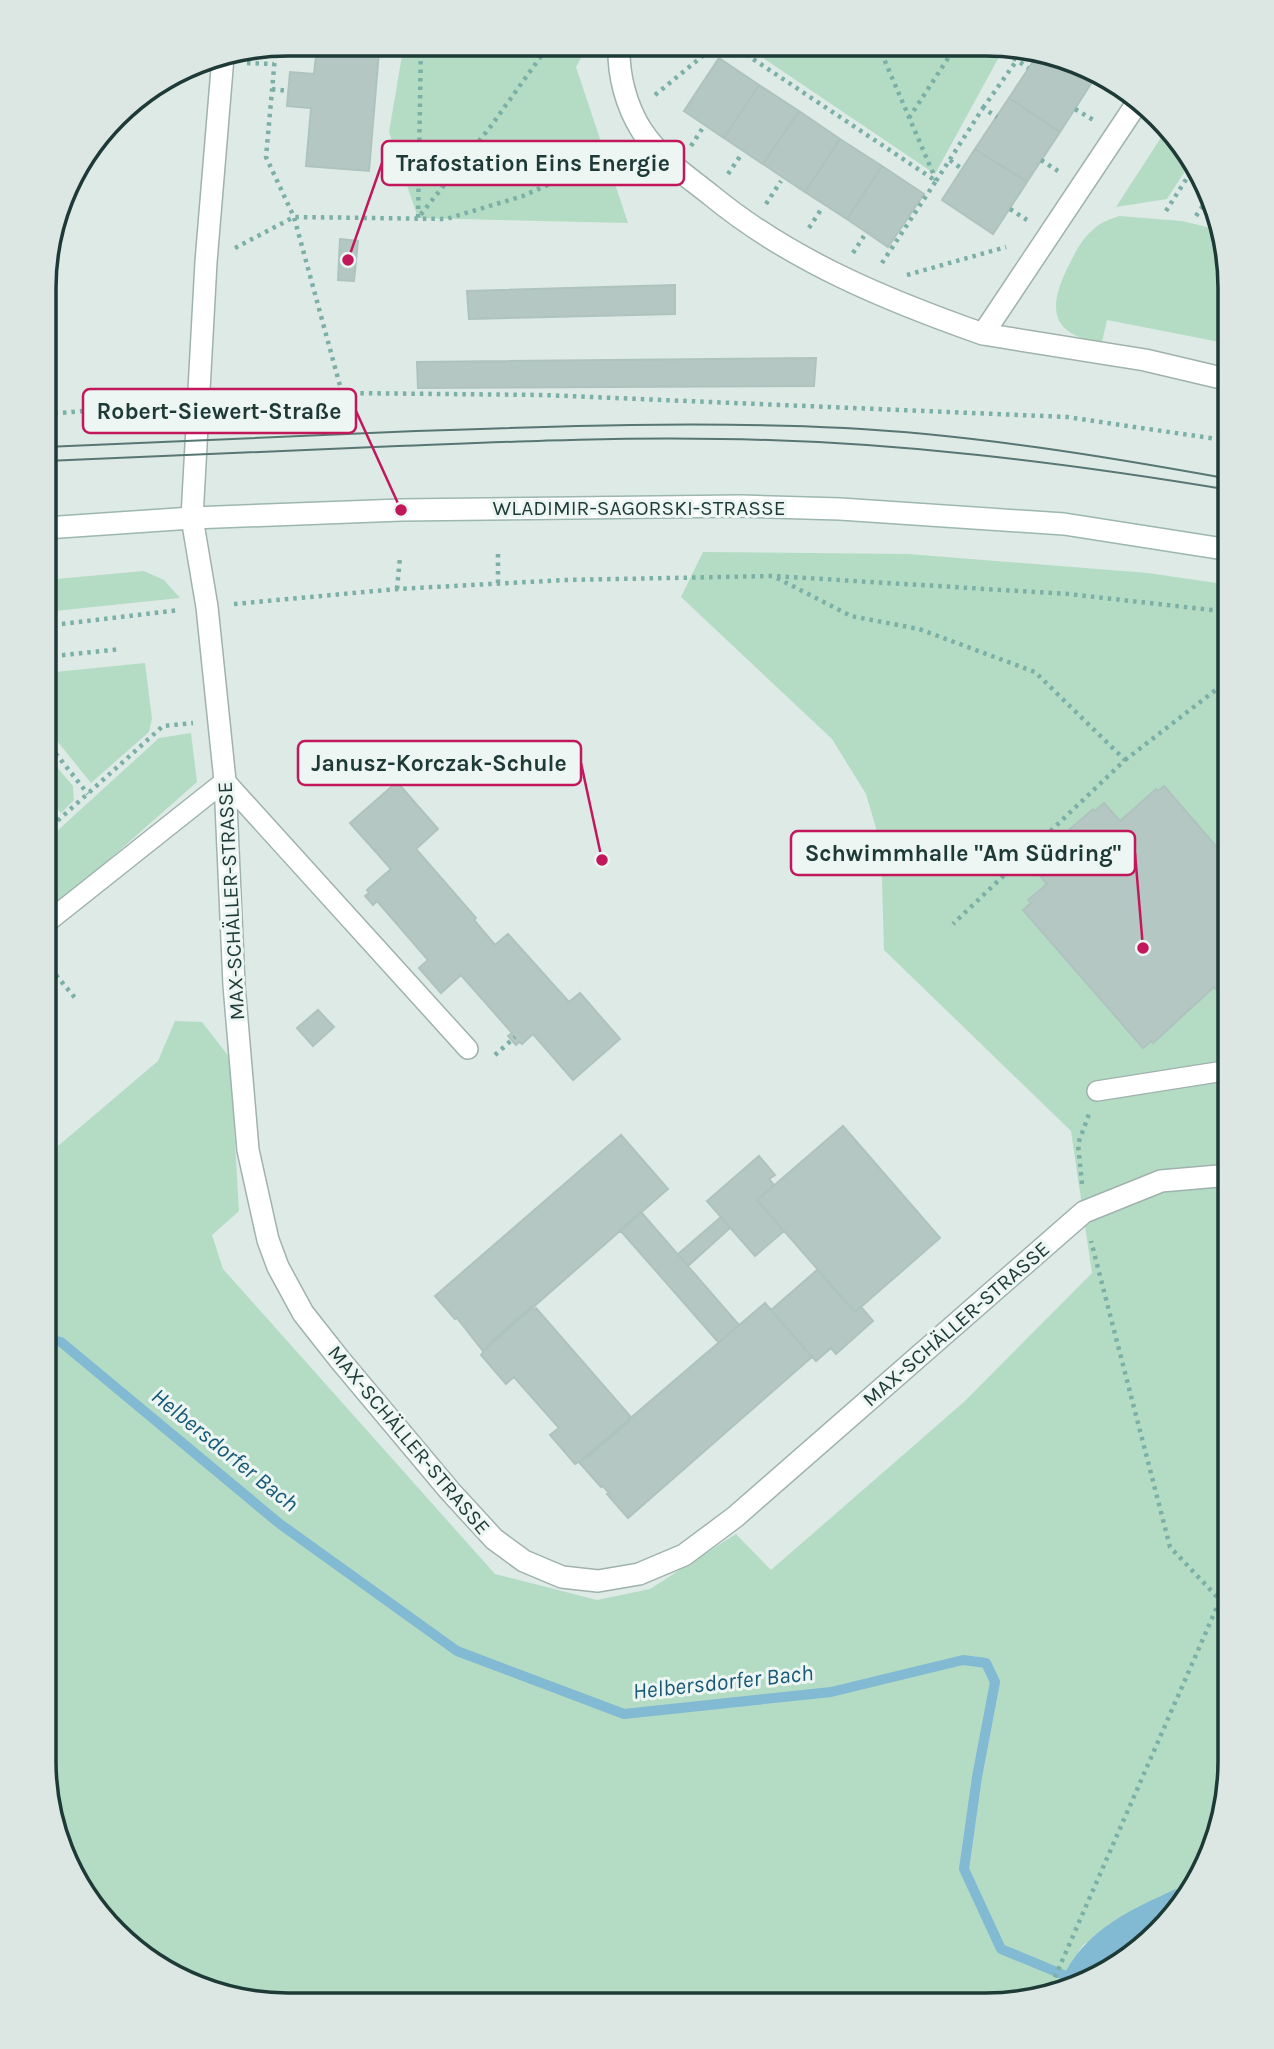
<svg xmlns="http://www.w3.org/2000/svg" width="1274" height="2049" viewBox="0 0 1274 2049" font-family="Karla,sans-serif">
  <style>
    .green { fill: #b4dcc5 }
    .water { fill: #81bad2 }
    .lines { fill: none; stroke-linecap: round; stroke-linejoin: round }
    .stream { stroke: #81bad2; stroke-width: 10 }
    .building { fill: #b5c7c2; stroke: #afc3be; stroke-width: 2 }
    .service-casing { stroke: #a0b2ae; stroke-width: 22 }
    .minor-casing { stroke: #a0b2ae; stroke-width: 24 }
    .secondary-casing { stroke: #9cb6b0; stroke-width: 24 }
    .path { stroke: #7cafa6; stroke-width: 4.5; stroke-dasharray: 3.5 5; stroke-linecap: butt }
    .service { stroke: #fff; stroke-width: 19 }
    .minor { stroke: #fff; stroke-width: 21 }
    .secondary { stroke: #fff; stroke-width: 21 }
    .tram { stroke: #587672; stroke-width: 2 }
    .labels { text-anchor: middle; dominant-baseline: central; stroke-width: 6; stroke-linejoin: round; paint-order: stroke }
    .street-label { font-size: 21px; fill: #1e3a36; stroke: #edf6f3 }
    .water-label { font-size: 23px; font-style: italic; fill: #175977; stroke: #edf6f3 }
    .rim { fill: none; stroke: #1e3a36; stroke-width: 3.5 }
    .leader { fill: none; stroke: #c2185b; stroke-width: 2.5 }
    .callout-dot { fill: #c2185b; stroke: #edf6f3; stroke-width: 2.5 }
    .callout { fill: #edf6f3; stroke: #c2185b; stroke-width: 2.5 }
    .callout-label { font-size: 23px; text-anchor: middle; font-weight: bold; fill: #1e3a36 }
  </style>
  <rect width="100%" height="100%" fill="#ddeae6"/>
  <!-- green -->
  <path class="green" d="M404 44 588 45 576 67 628 223 418 218 389 132Z
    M744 45 1005 46 935 174Z
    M1164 133 1189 165 1167 199 1116 207Z
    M1119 216 1182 221 1219 230 1230 288V344L1107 320 1102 342C1052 336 1047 310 1067 269 1075 253 1081 239 1095 228 1101 222 1111 219 1119 216Z
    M703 552 908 554 1148 573 1230 585V1777L1217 1840 1188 1894 1176 1889 1083 1945 1060 1981 1057 1991 986 2005 257 2003 139 1954 62 1854 44 1761 45 1157 158 1061 175 1021 202 1022 230 1058 239 1211 212 1235 223 1269 495 1574 597 1600 650 1589 736 1534 771 1570 965 1401 1092 1273 1071 1131 884 950 881 845 866 794 832 739 681 597Z
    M144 571 164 580 180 598 45 612V580Z
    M145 663 152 719 149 732 91 783 45 726V673Z
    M191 733 197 782 45 916V842L159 738Z
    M45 753 73 786 74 800 61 813 45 794Z"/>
  <!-- water -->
  <path class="water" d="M1176 1889 1188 1894 1180 1909 1079 1987 1057 1991C1077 1934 1125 1912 1176 1889Z"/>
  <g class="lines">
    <!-- stream -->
    <path class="stream" d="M44 1338 61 1342 280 1524 457 1651 624 1714 831 1692 963 1660 986 1663 995 1682 977 1777 964 1869 1001 1949 1064 1975"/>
  </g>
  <!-- building -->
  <path class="building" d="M317 44H380L379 52 317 46Z
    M317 46 379 52 369 171 306 166 311 108 287 106 290 72 314 74Z
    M1038 54 1070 68 1092 82 1060 132 1009 98Z
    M719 58 759 85 724 138 684 111Z
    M759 85 799 111 763 164 724 138Z
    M1009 98 1060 132 1027 182 975 149Z
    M799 111 840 139 805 192 763 164Z
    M840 139 882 166 847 219 805 192Z
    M975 149 1027 182 993 234 942 200Z
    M882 166 924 194 888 247 847 219Z
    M340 239 358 241 354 281 338 280Z
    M675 285V314L469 319 467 291Z
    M816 358 814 386 418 388 417 362Z
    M397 782 438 829 416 849 476 918 474 920 495 945 508 934 569 1002 580 993 620 1039 573 1080 533 1034 522 1044 519 1042 516 1045 508 1036 512 1033 461 975 441 993 419 968 428 960 377 901 373 905 365 896 369 893 367 890 391 869 350 823Z
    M1164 786 1230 862V1005L1214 987 1153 1043 1151 1041 1143 1048 1023 910 1031 903 1028 900 1047 884 1032 866 1040 859 1038 857 1093 809 1095 811 1104 803 1120 821 1156 789 1158 791Z
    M318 1010 334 1027 313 1046 297 1028Z
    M843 1126 940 1238 855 1312 757 1200Z
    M621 1135 668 1189 483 1351 457 1318 455 1319 435 1296Z
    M759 1156 775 1175 769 1179 774 1185 757 1200 784 1231 755 1256 707 1201Z
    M641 1212 739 1325 719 1343 620 1230Z
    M721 1217 730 1228 688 1266 678 1254Z
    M817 1270 855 1312 861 1307 873 1321 836 1354 831 1348 816 1361 771 1310Z
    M765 1303 812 1357 628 1518 607 1494 609 1493 603 1486 601 1487 579 1462Z
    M531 1307 534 1310 536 1308 630 1416 628 1418 630 1421 590 1455 575 1464 550 1435 559 1428 514 1377 506 1384 481 1355 492 1341Z"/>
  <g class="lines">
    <!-- service casing -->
    <g class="service-casing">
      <path id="service" d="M45 924 225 781 468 1049
        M1097 1091 1230 1070"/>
    </g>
    <!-- minor casing -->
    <g class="minor-casing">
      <path id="minor" d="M619 45C618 75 626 106 642 131 661 159 687 176 712 196 791 261 889 301 983 334
        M223 57 206 262 192 518 207 607 225 781 234 985 248 1150 268 1240 278 1267 303 1313 340 1360 449 1490 494 1539 524 1561 562 1577 598 1581 639 1574 684 1555 735 1517 1084 1212 1161 1181 1230 1175
        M1139 100 983 334 1145 360 1230 380"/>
    </g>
    <!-- secondary casing -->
    <g class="secondary-casing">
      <path id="secondary" d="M45 528 192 518 401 510 741 506 840 509 1064 524 1230 550"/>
    </g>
    <!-- path -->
    <path class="path" d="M421 44 418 218 491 126 549 45
      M732 45 936 181 880 266
      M878 45 936 180
      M276 46 266 157 294 217 342 393
      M1024 49 1017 60 1028 68
      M247 63 274 64
      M272 89 288 91
      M655 95 716 45
      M983 108 1017 60 988 46
      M1075 109 1095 121
      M909 118 956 46
      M691 146 702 129
      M950 160 962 169
      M1041 160 1058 171
      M728 174 741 155
      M936 181 983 108 997 117
      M766 204 781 181
      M1010 209 1027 220
      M1166 211 1192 170
      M1196 216 1211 194
      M809 228 822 208
      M235 248 294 217 446 219 523 196 611 156 623 146
      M853 253 864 236
      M907 275 1006 247
      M250 398 342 393 544 395 1067 417 1230 441
      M46 414 110 409
      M498 554V584
      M777 578 851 616 919 629 1035 672 1125 760 953 924
      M397 589 400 557
      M234 604 397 589 565 580 773 576 1068 594 1230 612
      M45 626 180 610
      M45 657 121 649
      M45 740 88 794
      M1125 760 1230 679
      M45 832 163 726 193 723
      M45 962 76 999
      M495 1055 515 1037
      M1082 1184 1078 1144 1089 1114
      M1230 1600H1220L1230 1579
      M1048 1993 1220 1600 1170 1547 1091 1241"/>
    <!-- service -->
    <use href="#service" class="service"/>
    <!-- minor -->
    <use href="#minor" class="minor"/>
    <!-- secondary -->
    <use href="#secondary" class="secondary"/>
    <!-- tram -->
    <path class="tram" d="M46 447C169 441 292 436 416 431 559 426 702 421 845 428 975 435 1103 456 1230 479
      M46 461C163 456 280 451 398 446 505 442 612 437 720 439 891 441 1061 462 1230 490"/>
  </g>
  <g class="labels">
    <!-- street labels -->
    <g class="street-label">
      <text x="639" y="508">WLADIMIR-SAGORSKI-STRASSE</text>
      <text transform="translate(231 901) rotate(-93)">MAX-SCHÄLLER-STRASSE</text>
      <text transform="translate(956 1324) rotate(-41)">MAX-SCHÄLLER-STRASSE</text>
      <text transform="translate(409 1440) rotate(50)">MAX-SCHÄLLER-STRASSE</text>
    </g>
    <!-- water labels -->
    <g class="water-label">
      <text transform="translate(225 1450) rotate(39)">Helbersdorfer Bach</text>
      <text transform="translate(723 1682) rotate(-6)">Helbersdorfer Bach</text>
    </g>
  </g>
  <!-- crop -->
  <path d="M0 0H1274V2049H0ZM288 56H986A232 232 0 0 1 1218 288V1761A232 232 0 0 1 986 1993H288A232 232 0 0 1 56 1761V288A232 232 0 0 1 288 56Z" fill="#dce7e4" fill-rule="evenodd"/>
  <path class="rim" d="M288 56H986A232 232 0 0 1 1218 288V1761A232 232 0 0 1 986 1993H288A232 232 0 0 1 56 1761V288A232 232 0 0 1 288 56Z"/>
  <!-- callouts -->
  <path class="leader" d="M348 260L382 163M401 510L356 411M602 860L581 763M1143 948L1135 853"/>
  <g class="callout-dot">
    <circle cx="348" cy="260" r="7"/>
    <circle cx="401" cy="510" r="7"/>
    <circle cx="602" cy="860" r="7"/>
    <circle cx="1143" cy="948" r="7"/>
  </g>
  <g class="callout">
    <rect x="382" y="141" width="302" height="44" rx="7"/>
    <rect x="83" y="389" width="273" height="44" rx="7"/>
    <rect x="298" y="741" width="283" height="44" rx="7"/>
    <rect x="791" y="831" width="344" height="44" rx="7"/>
  </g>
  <g class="callout-label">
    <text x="533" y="171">Trafostation Eins Energie</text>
    <text x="219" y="419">Robert-Siewert-Straße</text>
    <text x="439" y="771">Janusz-Korczak-Schule</text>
    <text x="963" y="861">Schwimmhalle "Am Südring"</text>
  </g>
</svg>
